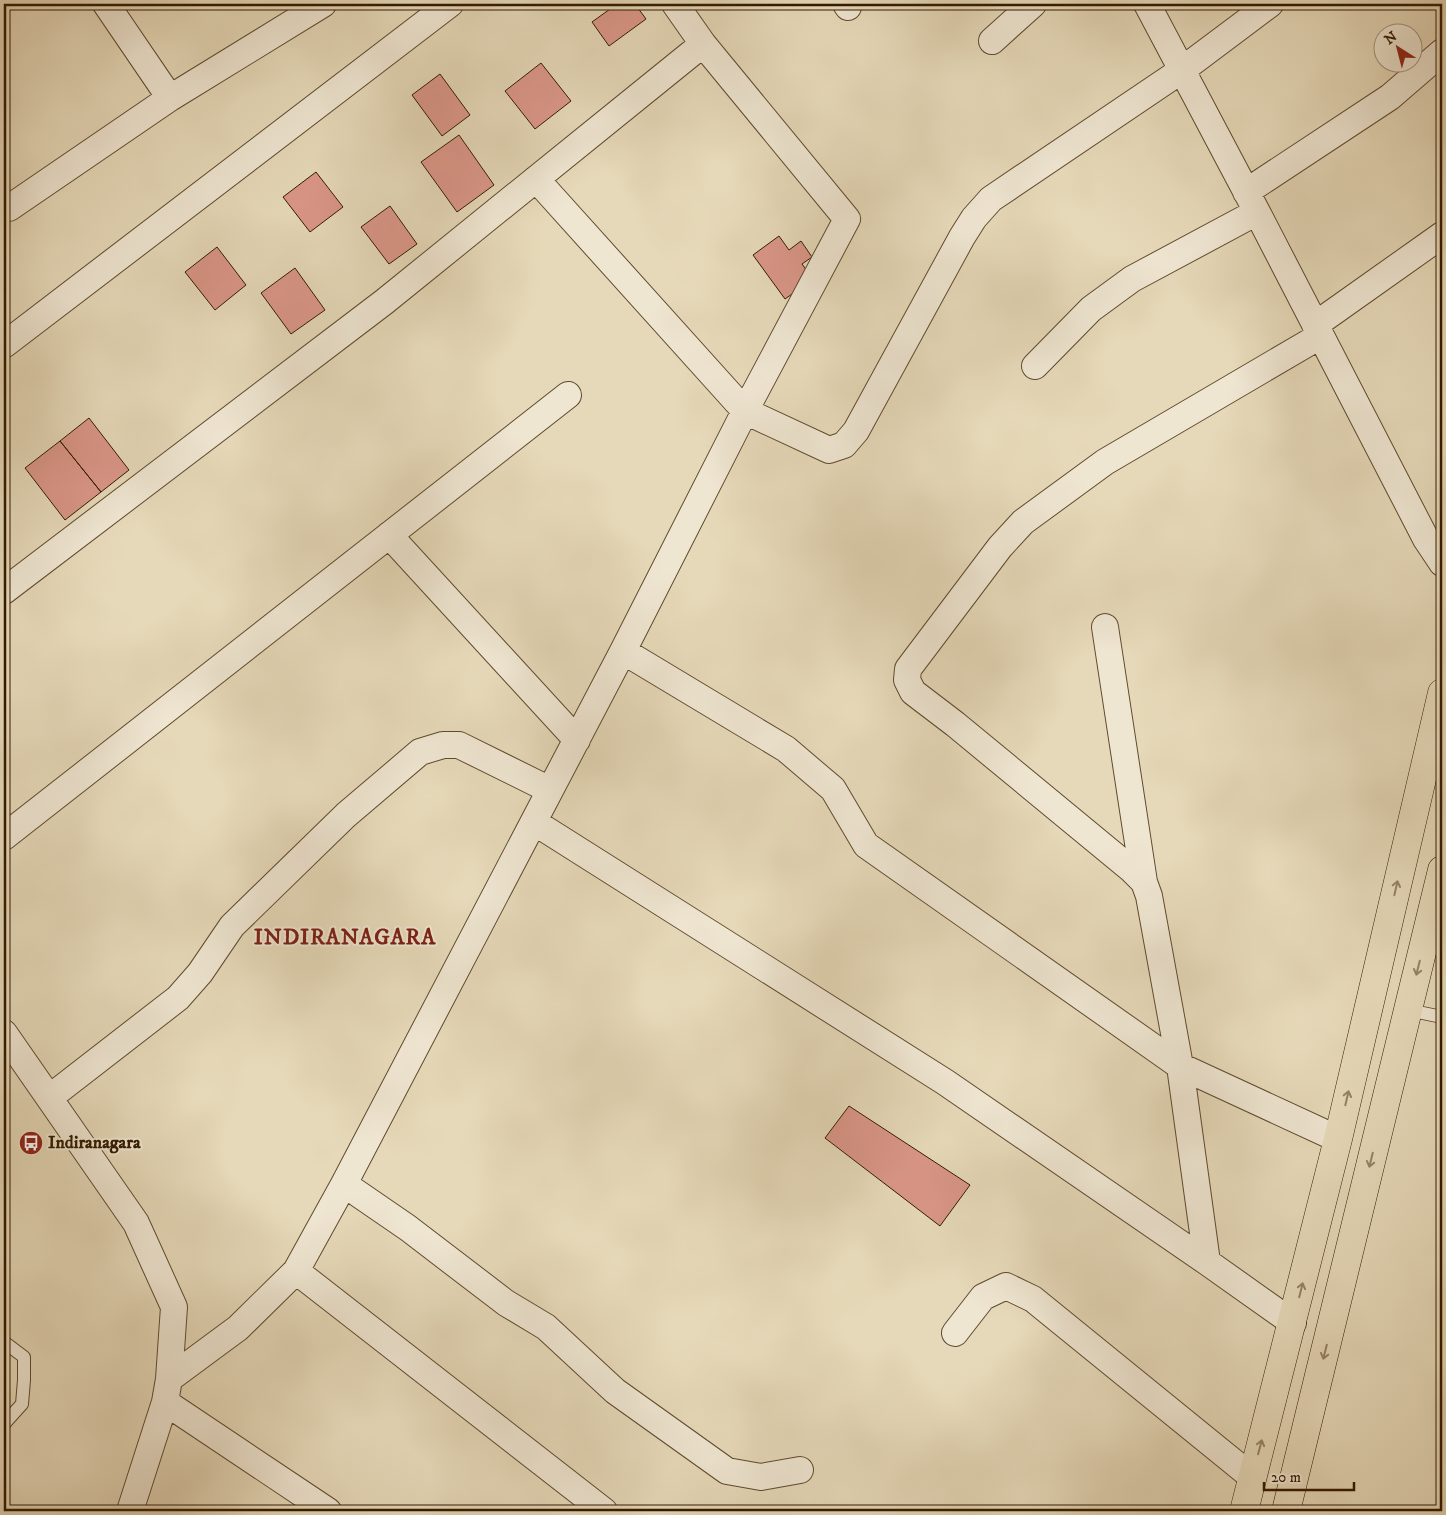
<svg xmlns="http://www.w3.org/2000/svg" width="1446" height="1515" viewBox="0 0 1446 1515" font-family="'IM FELL DW Pica',serif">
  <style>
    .building { fill: #db9789; stroke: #321a00 }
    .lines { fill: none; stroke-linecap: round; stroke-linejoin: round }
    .lane-casing { stroke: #5f4a2e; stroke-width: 14 }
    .street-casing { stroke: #5f4a2e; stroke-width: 28 }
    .primary-casing { stroke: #321a00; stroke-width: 29 }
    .lane { stroke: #efe6d2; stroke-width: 12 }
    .street { stroke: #efe6d2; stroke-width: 26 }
    .primary { stroke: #e6d9b9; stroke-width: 28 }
    .oneway { stroke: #958366 }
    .labels { text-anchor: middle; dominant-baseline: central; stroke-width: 4; stroke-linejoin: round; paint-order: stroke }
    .poi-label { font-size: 18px; font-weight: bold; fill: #321a00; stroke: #efe6d2; text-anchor: start }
    .district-label { font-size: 22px; font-weight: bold; letter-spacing: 1px; fill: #7a1f14; stroke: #efe6d2 }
  </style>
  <rect width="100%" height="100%" fill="#e6d9b9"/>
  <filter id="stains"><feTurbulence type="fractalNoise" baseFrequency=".004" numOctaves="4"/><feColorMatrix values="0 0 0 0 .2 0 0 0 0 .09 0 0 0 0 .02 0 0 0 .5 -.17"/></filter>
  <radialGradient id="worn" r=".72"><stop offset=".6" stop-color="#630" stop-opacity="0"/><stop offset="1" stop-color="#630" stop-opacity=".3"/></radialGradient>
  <!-- building -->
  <path class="building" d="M617 4H635L646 19 609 46 592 22Z
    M541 63 571 101 535 129 505 91Z
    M440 74 470 115 442 136 412 95Z
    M459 135 494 185 457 212 421 162Z
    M316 172 343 207 310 232 283 197Z
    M390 206 417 244 389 264 361 227Z
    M779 236 789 250 801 241 812 257 802 264 813 279 785 299 753 255Z
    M217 247 246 285 215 310 185 272Z
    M295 268 325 310 291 334 261 293Z
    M89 418 129 470 101 492 60 441Z
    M60 441 101 492 65 520 25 468Z
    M849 1106 970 1185 940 1226 825 1138Z"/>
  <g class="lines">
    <!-- lane casing -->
    <g class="lane-casing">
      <path id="lane" d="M1408 1010 1442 1017
        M4 1342 24 1357V1380L22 1404 4 1424"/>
    </g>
    <!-- street casing -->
    <g class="street-casing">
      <path id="street" d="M106 4 170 98
        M846 4 848 7
        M1147 4 1257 212 1426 539 1442 563
        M992 41 1033 4
        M536 179 745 411 829 450 844 445 856 431 962 237 974 218 991 199 1182 70 1270 4
        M1246 192 1390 97 1442 52
        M4 208H9L170 98 323 4
        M1315 325 1442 235
        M4 345 450 4
        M1035 366 1091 309 1132 279 1257 212
        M389 535 577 740
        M4 591 384 302 703 44
        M1105 627 1144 882
        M623 651 786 749 833 789 866 845 1180 1066 1338 1139
        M534 822 945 1082 1207 1262 1293 1323
        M4 837 568 395
        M4 1033 136 1223 174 1307 169 1379 165 1402 130 1511
        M49 1098 178 998 200 973 232 926 346 815 420 752 443 745H459L550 790
        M344 1184 408 1228 506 1303 546 1327 615 1391 727 1471 761 1477 800 1470
        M1207 1262 1180 1066 1149 896 1144 882 1132 870 955 724 913 692 907 680 908 669 1000 547 1023 522 1105 462 1320 336
        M296 1271 604 1511
        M955 1333 983 1297 1006 1286 1033 1299 1252 1477
        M169 1379 238 1328 296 1271 344 1184 623 651 745 411 847 219 703 44 675 4
        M165 1402 328 1511"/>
    </g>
    <!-- primary casing -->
    <g class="primary-casing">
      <path id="primary" d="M1244 1511 1338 1139 1442 693
        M1286 1511 1442 870"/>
    </g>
    <!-- lane -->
    <use href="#lane" class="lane"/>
    <!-- street -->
    <use href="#street" class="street"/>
    <!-- primary -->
    <use href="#primary" class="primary"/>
  </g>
  <!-- one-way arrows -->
  <defs><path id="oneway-shaft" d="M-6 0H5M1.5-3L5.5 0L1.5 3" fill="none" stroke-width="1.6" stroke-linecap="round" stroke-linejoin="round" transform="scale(1.25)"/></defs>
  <g class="oneway">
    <use href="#oneway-shaft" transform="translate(1396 888) rotate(-77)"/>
    <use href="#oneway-shaft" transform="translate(1418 968) rotate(104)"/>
    <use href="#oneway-shaft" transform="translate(1347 1098) rotate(-77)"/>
    <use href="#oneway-shaft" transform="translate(1371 1160) rotate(104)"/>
    <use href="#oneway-shaft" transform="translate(1301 1290) rotate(-76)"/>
    <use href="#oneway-shaft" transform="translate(1325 1352) rotate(104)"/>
    <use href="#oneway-shaft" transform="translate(1260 1447) rotate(-75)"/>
  </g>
  <!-- icons -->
  <defs>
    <g id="bus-disc" transform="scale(1.25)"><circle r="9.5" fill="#8f2418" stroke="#efe6d2"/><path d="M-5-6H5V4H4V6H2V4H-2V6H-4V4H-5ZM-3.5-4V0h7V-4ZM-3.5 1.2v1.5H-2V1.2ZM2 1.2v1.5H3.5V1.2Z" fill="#fff"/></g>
  </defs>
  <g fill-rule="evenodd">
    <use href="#bus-disc" x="31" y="1143"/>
  </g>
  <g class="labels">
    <!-- poi labels -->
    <g class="poi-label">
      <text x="48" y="1143">Indiranagara</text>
    </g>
    <!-- district labels -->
    <g class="district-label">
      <text x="345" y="937">INDIRANAGARA</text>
    </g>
  </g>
  <!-- margin -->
  <rect width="1446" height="1515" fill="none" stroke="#e6d9b9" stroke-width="20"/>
  <rect x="5" y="5" width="1436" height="1505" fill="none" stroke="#321a00" stroke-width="2.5"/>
  <rect x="10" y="10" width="1426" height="1495" fill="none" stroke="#321a00"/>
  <!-- north arrow -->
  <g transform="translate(1398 48) rotate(324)"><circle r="24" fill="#efe6d2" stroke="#a3947e"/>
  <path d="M0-4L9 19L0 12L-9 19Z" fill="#8f2418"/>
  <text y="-8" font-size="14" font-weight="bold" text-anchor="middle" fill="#321a00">N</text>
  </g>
  <!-- scale -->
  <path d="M1264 1482v8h90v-8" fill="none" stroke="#321a00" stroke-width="2.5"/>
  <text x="1271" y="1482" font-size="15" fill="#321a00" stroke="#efe6d2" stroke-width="4" paint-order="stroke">20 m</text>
  <rect width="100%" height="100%" filter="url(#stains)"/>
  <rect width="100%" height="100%" fill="url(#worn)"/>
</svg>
